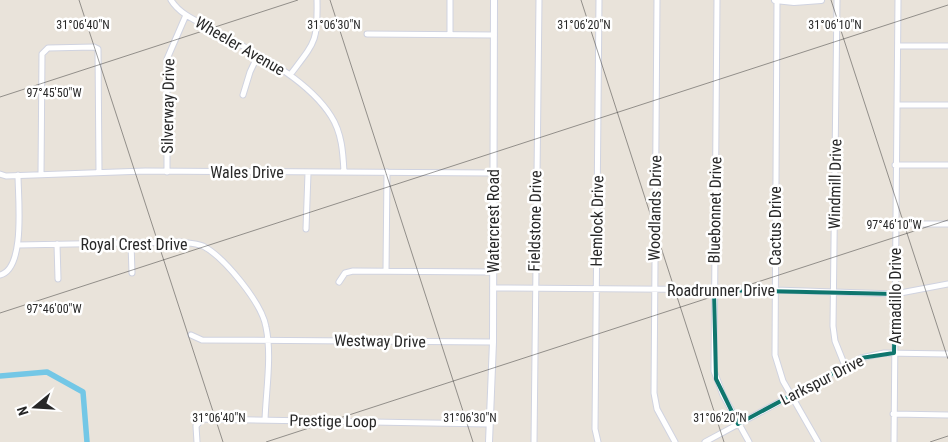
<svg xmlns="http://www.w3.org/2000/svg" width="948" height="442" viewBox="0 0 948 442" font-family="'Roboto Condensed',sans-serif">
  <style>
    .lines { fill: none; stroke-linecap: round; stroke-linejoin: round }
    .canal { stroke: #73c7e6; stroke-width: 5.5 }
    .minor-casing { stroke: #d0d3e0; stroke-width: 7 }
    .tertiary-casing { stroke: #d0d3e0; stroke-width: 8 }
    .minor { stroke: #fff; stroke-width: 5 }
    .tertiary { stroke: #fff; stroke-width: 6 }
    .marked { fill: none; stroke: #0f766e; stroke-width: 4; stroke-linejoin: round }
    .ticks { fill: none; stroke: #282828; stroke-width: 1; stroke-opacity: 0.45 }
    .labels { text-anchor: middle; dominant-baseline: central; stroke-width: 5; stroke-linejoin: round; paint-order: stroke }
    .street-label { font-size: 16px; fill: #282828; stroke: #fff }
    .ticks-label { font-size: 12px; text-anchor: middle; fill: #282828; stroke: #fff; stroke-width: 5; stroke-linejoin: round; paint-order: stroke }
  </style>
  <rect width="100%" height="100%" fill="#e9e3da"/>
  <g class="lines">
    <!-- canal -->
    <path class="canal" d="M0 376 47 372 83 392 87 442"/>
    <!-- minor casing -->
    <g class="minor-casing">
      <path id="minor" d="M171 0C180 15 199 22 214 30 253 52 307 78 331 116 342 133 343 153 344 172
        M450 0V34
        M657 0 654 393 657 409 675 442
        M717 0 714 371 723 395 749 442
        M837 0 833 326 835 341 845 366
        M777 1 775 355 783 381 818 442
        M367 34 494 35
        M898 46H948
        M290 75C315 42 318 42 317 0
        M243 95 250 72 258 55
        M897 105H948
        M895 165H948
        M167 172V59L186 15
        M0 174 6 176 145 171 494 173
        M41 174 42 54 48 48 94 47 98 49 99 172
        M895 224H948
        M306 229 308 173
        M131 243 132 273
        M57 244 58 279
        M18 245 180 242C187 243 196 243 203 246 224 257 262 303 266 327 272 356 266 390 265 420
        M386 271 387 172
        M0 275C26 269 18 197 18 175
        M339 282 345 273 353 271 492 272
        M493 288 775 290 895 294 948 284
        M191 335 202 340 493 342
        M893 414 948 415
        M197 442 196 426 202 419 489 424
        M534 442 539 0
        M598 442 595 429 599 0
        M705 442 861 358 884 353 948 354
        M894 442 898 0"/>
    </g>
    <!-- tertiary casing -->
    <g class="tertiary-casing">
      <path id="tertiary" d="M775 0 794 2 821 0
        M489 442 493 342 494 0"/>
    </g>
    <!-- minor -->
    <use href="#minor" class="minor"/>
    <!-- tertiary -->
    <use href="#tertiary" class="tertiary"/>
  </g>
  <!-- marked area -->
  <path class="marked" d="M714 290 895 294 894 353 861 358 738 424 716 379Z"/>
  <!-- ticks -->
  <path class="ticks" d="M79 0 223 442M330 0 473 442M581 0 724 442M831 0 948 359M0 97 298 0M0 313 948 5M266 442 948 220M930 442 948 436"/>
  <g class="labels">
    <!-- street labels -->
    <g class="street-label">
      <text transform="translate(240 46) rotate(30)">Wheeler Avenue</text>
      <text transform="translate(168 106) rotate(-89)">Silverway Drive</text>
      <text x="247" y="172">Wales Drive</text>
      <text transform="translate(835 184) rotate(-89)">Windmill Drive</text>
      <text transform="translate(655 208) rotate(-89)">Woodlands Drive</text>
      <text transform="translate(715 210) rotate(-89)">Bluebonnet Drive</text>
      <text transform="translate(493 221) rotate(-90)">Watercrest Road</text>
      <text transform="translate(535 221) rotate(-89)">Fieldstone Drive</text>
      <text transform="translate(597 221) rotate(-89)">Hemlock Drive</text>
      <text transform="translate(775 226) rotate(-90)">Cactus Drive</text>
      <text x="134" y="244">Royal Crest Drive</text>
      <text x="721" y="290">Roadrunner Drive</text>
      <text transform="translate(895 296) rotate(-90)">Armadillo Drive</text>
      <text transform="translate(380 341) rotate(1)">Westway Drive</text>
      <text transform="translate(822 380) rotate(-27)">Larkspur Drive</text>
      <text transform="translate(333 421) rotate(1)">Prestige Loop</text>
    </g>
  </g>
  <g class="ticks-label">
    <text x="83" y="29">31°06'40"N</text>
    <text x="334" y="29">31°06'30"N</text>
    <text x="584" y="29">31°06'20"N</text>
    <text x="835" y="29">31°06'10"N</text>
    <text x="54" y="97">97°45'50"W</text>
    <text x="894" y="229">97°46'10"W</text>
    <text x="54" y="313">97°46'00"W</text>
    <text x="219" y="422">31°06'40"N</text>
    <text x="470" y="422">31°06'30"N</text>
    <text x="720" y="422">31°06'20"N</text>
  </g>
  <!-- north arrow -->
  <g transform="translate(35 407) rotate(252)" stroke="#ffffff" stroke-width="4" paint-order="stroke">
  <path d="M0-4L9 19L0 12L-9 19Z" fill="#282828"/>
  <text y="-8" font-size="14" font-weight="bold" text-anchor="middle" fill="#282828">N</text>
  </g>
</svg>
